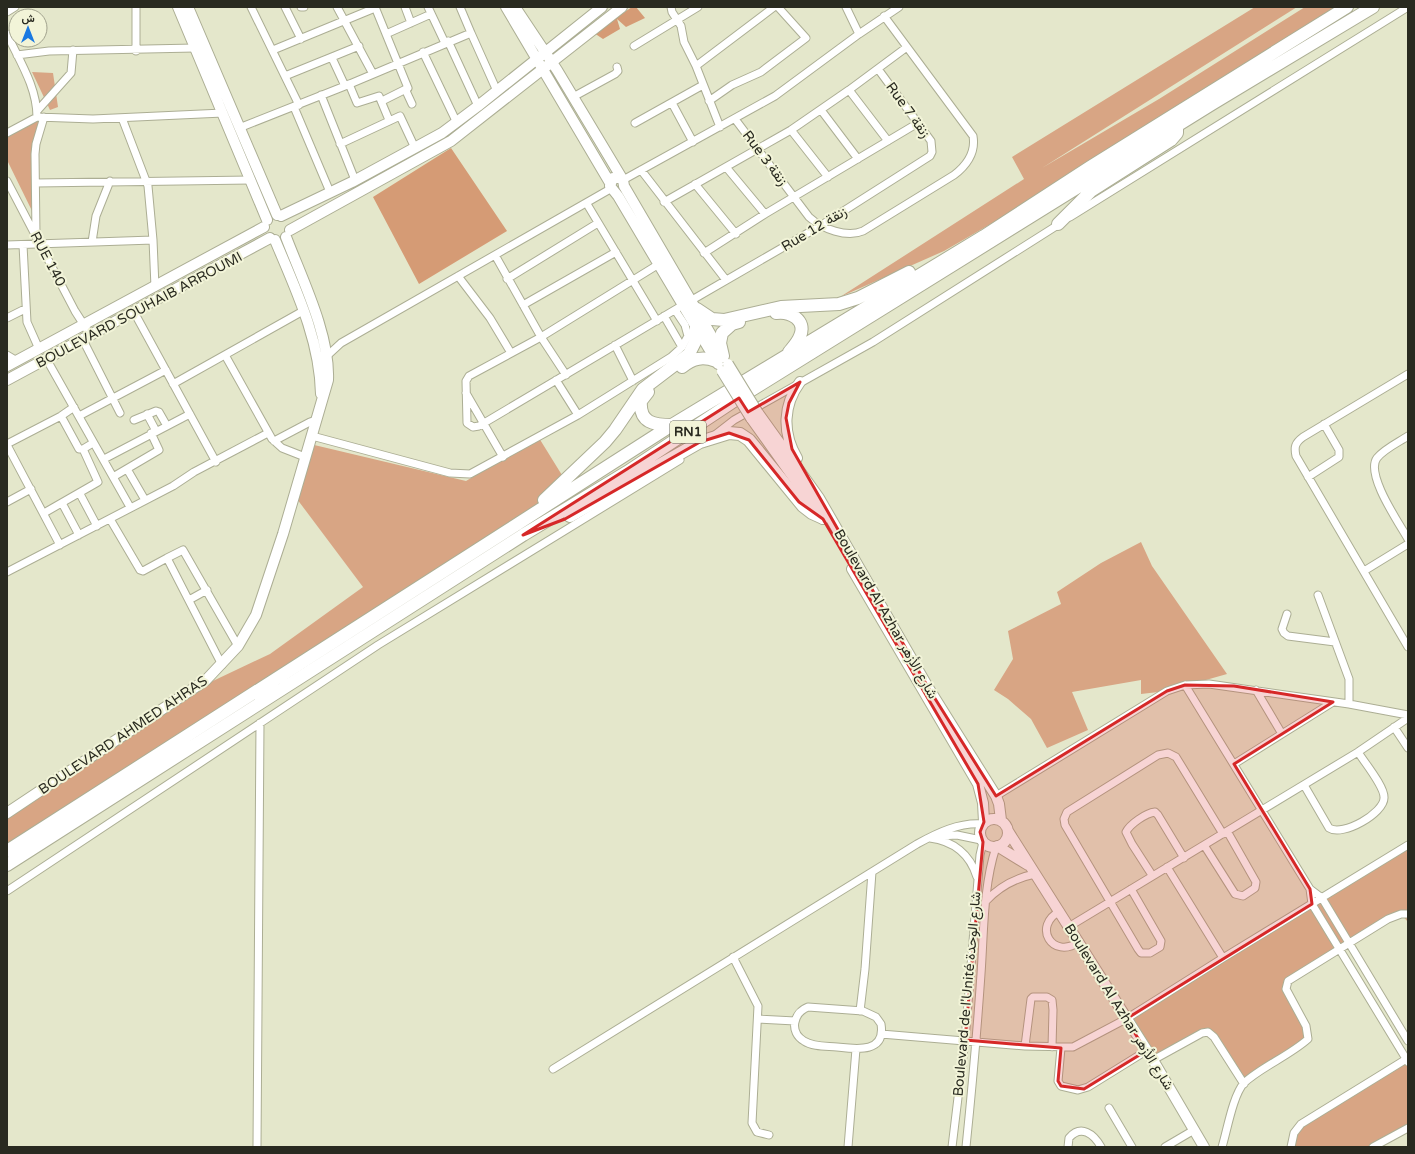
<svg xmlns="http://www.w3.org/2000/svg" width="1415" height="1154" viewBox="0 0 1415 1154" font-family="'Varela Round',Vazirmatn,sans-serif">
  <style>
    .green { fill: #d8a584 }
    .forest { fill: #d59b75 }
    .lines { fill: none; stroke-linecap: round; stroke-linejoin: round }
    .street-casing { stroke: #acae94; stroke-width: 9 }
    .secondary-casing { stroke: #acae94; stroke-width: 12 }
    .highway-casing { stroke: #acae94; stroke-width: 14 }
    .street { stroke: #fff; stroke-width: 7 }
    .secondary { stroke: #fff; stroke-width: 10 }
    .highway { stroke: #fff; stroke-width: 12 }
    .secondary-bridge-casing { stroke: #acae94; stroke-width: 12; stroke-linecap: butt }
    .secondary-bridge { stroke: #fff; stroke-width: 10 }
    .marked { fill: #d62828; fill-opacity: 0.2; stroke: #d62828; stroke-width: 3; stroke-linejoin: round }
    .labels { text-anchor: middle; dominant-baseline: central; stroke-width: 4; stroke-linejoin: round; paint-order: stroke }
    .shield { fill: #f2f4d8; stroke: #656757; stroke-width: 1 }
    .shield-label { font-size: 13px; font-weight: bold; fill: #292a20 }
    .street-label { font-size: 14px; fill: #292a20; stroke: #f2f4d8 }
  </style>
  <rect width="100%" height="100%" fill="#e4e7cb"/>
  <!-- green -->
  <path class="green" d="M1255 7H1297L1042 168 1159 99 1305 7H1339L1001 218 944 251 840 297 1024 179 1012 157Z
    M32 72 53 73 58 107 50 110Z
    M41 119 33 144 35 217 7 160V137Z
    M539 438 565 480 543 501 7 851V813L196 689 270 654 363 587 294 495 310 444 466 481Z
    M1141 542 1152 566 1227 674 1167 691 1141 694V680L1072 692 1088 730 1047 748 1031 719 1008 699 994 690 1013 659 1008 631 1061 604 1057 592 1101 563Z
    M1408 844V922L1401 914 1286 981 1308 1039 1244 1084 1206 1029 1150 1060 1124 1015 1322 898Z
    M1408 1059V1128L1376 1147H1290L1296 1129Z"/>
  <!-- forest -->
  <path class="forest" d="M632 7H636L645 18 626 27 617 19 620 29 603 39 594 33Z
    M451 148 507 231 419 284 373 197Z"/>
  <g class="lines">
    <!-- street casing -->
    <g class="street-casing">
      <path id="street" d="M136 7V51
        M251 7 299 105
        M285 7 301 39
        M301 7H304
        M337 7 373 74
        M375 7 408 88 382 101
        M405 7 411 23
        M428 7 445 43
        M671 7 672 12 681 26 684 42 696 66 720 127
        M846 7 859 34
        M7 12 15 7
        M471 33 497 91
        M7 34C19 60 37 87 37 117L7 133
        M386 34 431 14
        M448 41 478 106
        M634 46 698 7
        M273 50 375 8
        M423 52 457 123
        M17 55 49 51 195 48
        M332 58 345 86
        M696 66 774 7
        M285 76 359 46
        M349 84 357 103 379 96 389 120
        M849 90 888 141
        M406 91 412 104
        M321 95 355 180
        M573 97 615 74 618 71 617 67
        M709 101 732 85 761 72 806 38 778 7
        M672 103 693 142
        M294 107 330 192
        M821 110 858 159
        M37 111 71 73 73 50
        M37 117 93 119 223 113
        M122 118 148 186 153 240 155 287
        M735 119 809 217C822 229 847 238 863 231L954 175C967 165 976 153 973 136L884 16
        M635 123 703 85
        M239 128 345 86 471 33 460 7
        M791 130 828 177
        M340 144 400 116 415 148
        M726 167 765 214
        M641 170 726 280
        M623 180 775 96 859 34 899 7
        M7 181 75 311 91 336
        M36 183 251 180
        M695 184 736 234
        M664 202 791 130 849 90 907 47
        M587 204 657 321
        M1070 217 1408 7
        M36 235 35 154 36 144 44 117
        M92 242 96 216 110 181
        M7 245 153 240
        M23 245 27 322 39 349
        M704 253 765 214 918 123
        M495 255 541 337 566 375
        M659 264 541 337 469 376 466 381 467 423 473 427 479 426 683 305
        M458 276 490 318 511 353
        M507 279 598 223
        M692 300 820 226 930 156 932 152 931 141 878 69
        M523 305 616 252
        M134 312 216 462
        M664 316 682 347
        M7 318 25 309
        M83 340 120 413
        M615 345 633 381
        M7 355 17 361
        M225 355 272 439 282 448 305 457
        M328 355 341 343 612 188
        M47 360 130 507
        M1408 374 1303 437C1295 443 1294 447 1296 456L1408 647
        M556 380 578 415
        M173 384 303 311
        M466 393 503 457
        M147 414 156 431
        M61 416 79 449H83L93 443
        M79 416 166 370
        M134 420 156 411 159 412 167 426
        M716 434 734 420 873 342 1061 223
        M312 436 450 473 470 474 578 415 671 357 682 347 688 336 685 325 675 310
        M1408 436C1399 442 1384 449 1377 458 1365 474 1399 523 1408 539
        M274 441 310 422 316 420
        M7 444 61 416 74 407
        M7 445 60 545
        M104 459 190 414
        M127 469 145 500
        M113 477 159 450 151 433
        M1308 477 1339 457V450L1324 424
        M80 494 97 526
        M7 502 31 489
        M62 503 79 535
        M44 513 98 482 83 449
        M110 519 140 570 143 571 167 558 222 665
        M167 558 183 550 238 646
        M1364 571 1408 544
        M7 572 173 486 194 472 268 433
        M1318 595 1349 679V704
        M189 600 207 590
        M1287 614 1282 629 1284 633 1288 636 1335 642
        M1185 685 1310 889 1322 898 1408 1041
        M1256 690 1282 734
        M1394 727 1408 748
        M1234 764 1333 702
        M1304 785 1329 828C1343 837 1384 813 1384 798 1385 787 1364 762 1358 752
        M996 796 1167 691 1185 685 1209 684 1349 704 1408 715
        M940 836 957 835 981 840
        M930 838C953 841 970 854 977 877
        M1204 845 1235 894 1243 896 1255 888 1256 882 1227 831
        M1167 867 1223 958
        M1152 875 1132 844 1126 832C1130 824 1146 813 1155 812L1158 815 1184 858
        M1131 889 1161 941 1160 947 1150 953H1141L1138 949 1065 825 1064 819 1067 812 1158 755 1168 753 1176 757 1223 834
        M1310 889 1312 904 1408 1062
        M7 891 378 645 680 460
        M986 901C1000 886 1015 878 1035 874
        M1060 911C1032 926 1052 960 1079 942
        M1070 926 1358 752 1408 718
        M733 957 758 1006 752 1123 757 1132 769 1135
        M808 1007 863 1011 876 1017 881 1024C886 1054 855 1049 837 1047 826 1046 813 1047 804 1041 789 1032 793 1013 808 1007Z
        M860 1011 865 969 872 872
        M758 1019 795 1021
        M881 1034 1025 1046 1073 1047 1126 1019 1223 958 1408 845
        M1025 1046 1031 999 1033 997H1047L1052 1000 1053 1010 1052 1047
        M1061 1048 1058 1081 1061 1086 1078 1090 1088 1087 1146 1051
        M1153 1060 1202 1033 1208 1032 1214 1037 1244 1084
        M553 1069 917 844C937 833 959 822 983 824
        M1109 1108 1132 1147
        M257 1147 260 723
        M848 1147 856 1049
        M952 1147 965 1040 980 855 983 842
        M966 1147C972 1089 977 1032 981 974 984 932 983 887 996 847
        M1068 1147 1069 1138C1081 1124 1094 1134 1101 1147
        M1165 1147 1194 1130
        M1222 1147C1227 1131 1233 1095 1244 1083 1261 1067 1289 1056 1308 1039L1306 1026 1286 989 1288 981 1388 919 1401 914H1408
        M1291 1147 1294 1133 1301 1124 1408 1058
        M1373 1147 1408 1128"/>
    </g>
    <!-- secondary casing -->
    <g class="secondary-casing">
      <path id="secondary" d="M178 7 267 220
        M188 7 277 215
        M506 7 610 183
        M515 7 557 70 623 180 624 186 721 352
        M621 178H613L610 186 618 196 718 364
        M281 216 352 182 442 133 478 106 602 7
        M290 230 451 141 622 7
        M275 240C296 290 320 340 321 394
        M7 366 264 227
        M7 380 270 238
        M758 413 819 498 929 689 996 796 999 804 1001 820
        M751 418 823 519
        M797 458C782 433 783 405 800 382
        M852 569 978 784 983 803 984 822
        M7 813 206 680 238 646 256 615 283 534 328 380C330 335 302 279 286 237
        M980 833a14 14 0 1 1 28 0a14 14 0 1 1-28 0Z
        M1008 831 1153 1060 1204 1147
        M997 846 1028 865"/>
    </g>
    <!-- highway casing -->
    <g class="highway-casing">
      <path id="highway" d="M1058 224 1091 191 1171 140 1177 133V129
        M697 309 712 319 724 320 781 307 839 304 858 298 909 272
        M776 313C790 311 807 320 800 336 798 342 793 347 789 352
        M723 356 720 343 722 333 732 324 739 322
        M682 367C693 358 703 356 716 361
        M648 392 641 401C639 423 654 425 672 425
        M544 500 605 442 615 430 643 389 689 354 695 342 696 327
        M570 516 700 442 729 433 740 434 749 440 803 506 812 513 823 518
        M7 851 672 425 984 236 1090 167 1347 7
        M7 865 523 535 627 472 734 401 1212 104 1373 7"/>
    </g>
    <!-- street -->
    <use href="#street" class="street"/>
    <!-- secondary -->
    <use href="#secondary" class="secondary"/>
    <!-- highway -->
    <use href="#highway" class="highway"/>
    <!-- secondary-bridge casing -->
    <g class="secondary-bridge-casing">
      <path id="secondary-bridge" d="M728 364 758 413
        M722 371 751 418"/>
    </g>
    <!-- secondary-bridge -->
    <use href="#secondary-bridge" class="secondary-bridge"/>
  </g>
  <!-- marked area -->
  <path class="marked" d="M800 382 789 403 786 418 792 449 929 689 996 796 1167 691 1185 685 1234 686 1333 702 1234 764 1310 889 1312 904 1126 1019 1146 1051 1084 1089 1061 1086 1058 1081 1061 1048 965 1040 983 842 980 832 984 822 978 784 823 519 799 502 749 440 729 433 700 442 565 519 523 535 739 398 748 412Z"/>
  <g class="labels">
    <!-- shield labels -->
    <rect class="shield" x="670" y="421" width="36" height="22" rx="3"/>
    <g class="shield-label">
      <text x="688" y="432">RN1</text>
    </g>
    <!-- street labels -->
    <g class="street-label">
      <text transform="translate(908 110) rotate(54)">Rue 7 زنقة</text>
      <text transform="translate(765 158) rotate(53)">Rue 3 زنقة</text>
      <text transform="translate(814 229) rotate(-31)">Rue 12 زنقة</text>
      <text transform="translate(48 259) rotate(62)">RUE 140</text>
      <text transform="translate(139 310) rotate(-28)">BOULEVARD SOUHAIB ARROUMI</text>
      <text transform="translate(886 614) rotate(60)">Boulevard Al Azhar شارع الأزهر</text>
      <text transform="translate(123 735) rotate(-34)">BOULEVARD AHMED AHRAS</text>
      <text transform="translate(967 994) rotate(-85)">Boulevard de l'Unité شارع الوحدة</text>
      <text transform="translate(1119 1007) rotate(58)">Boulevard Al Azhar شارع الأزهر</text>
    </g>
  </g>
  <!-- border -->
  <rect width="1415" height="1154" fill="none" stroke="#292a20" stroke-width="16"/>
  <!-- north arrow -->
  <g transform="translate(28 28)"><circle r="19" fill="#f2f4d8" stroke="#a2a38e"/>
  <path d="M0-3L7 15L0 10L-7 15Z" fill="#1a79e2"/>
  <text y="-6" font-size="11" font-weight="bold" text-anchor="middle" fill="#292a20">ش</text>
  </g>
</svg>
